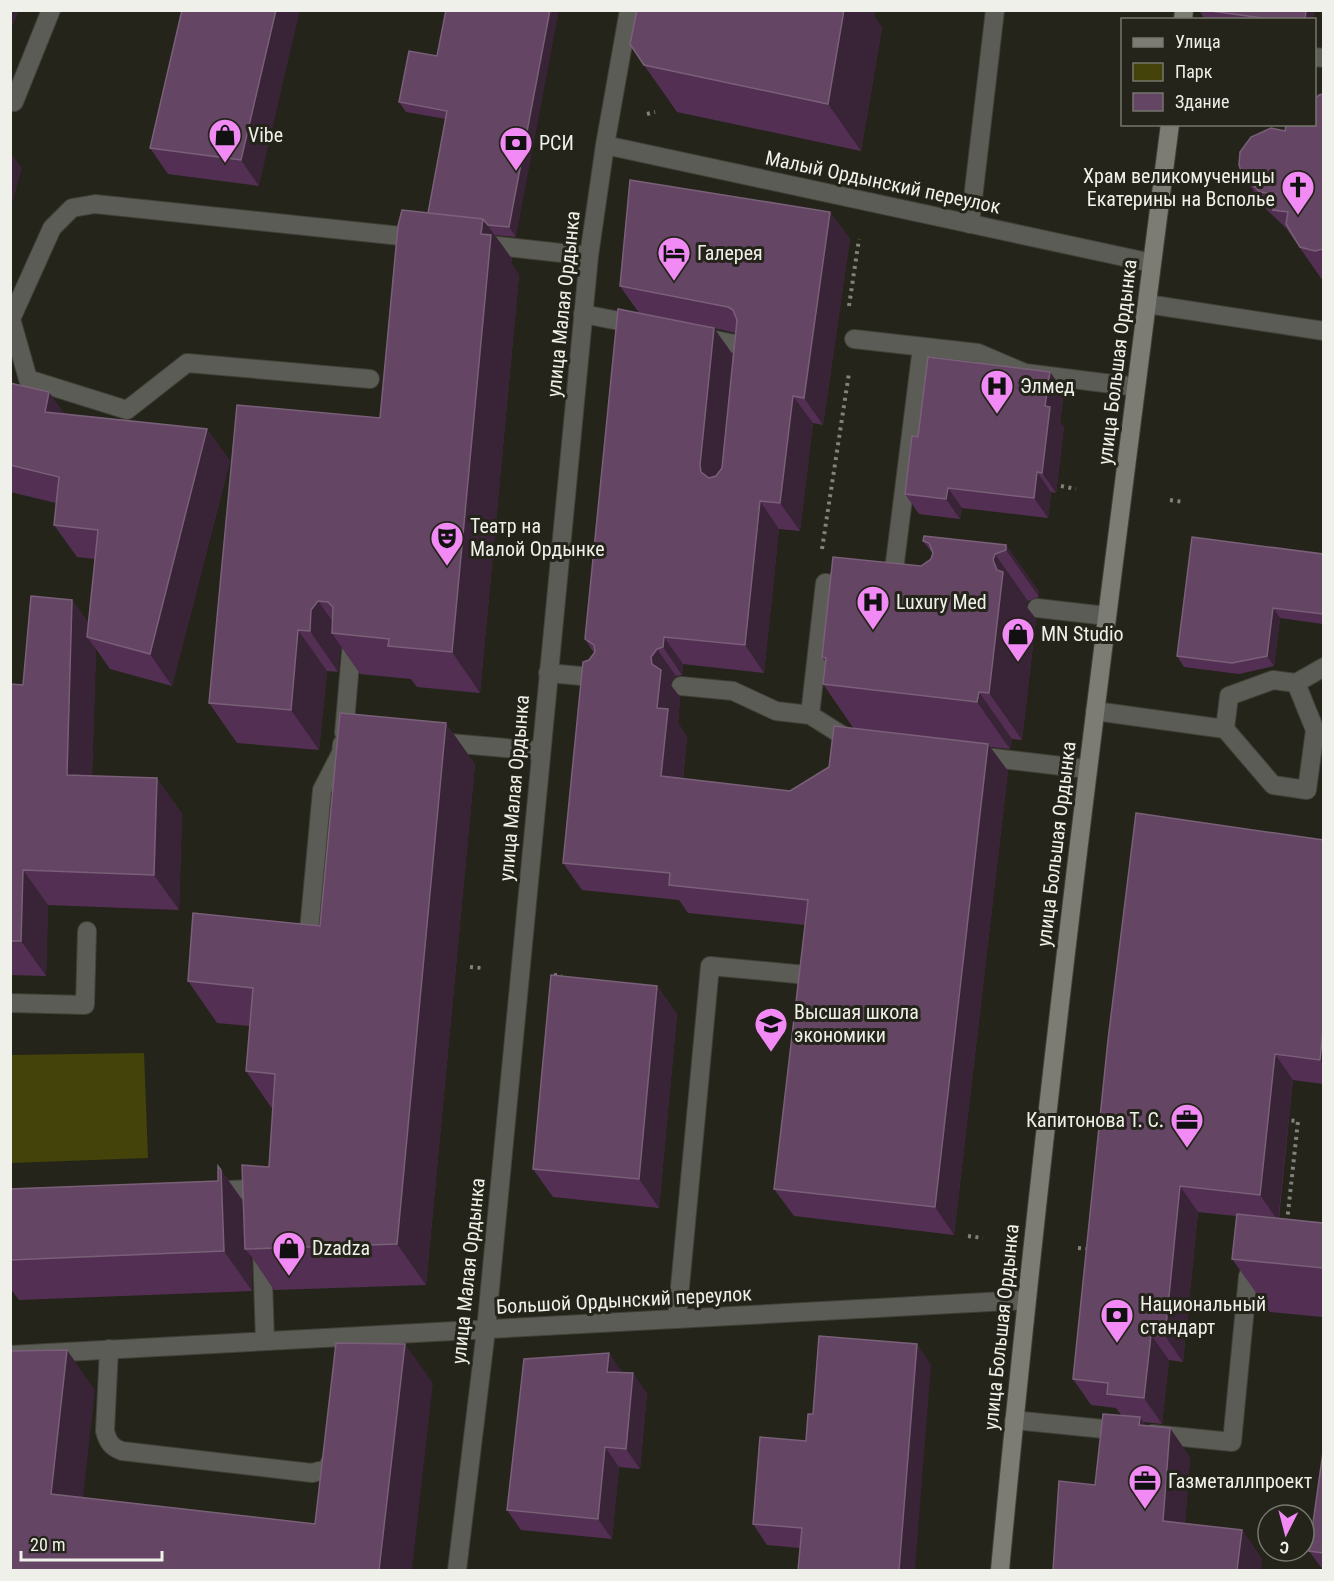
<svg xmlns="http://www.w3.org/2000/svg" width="1334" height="1581" viewBox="0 0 1334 1581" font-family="'Roboto Condensed',sans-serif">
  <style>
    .green { fill: #444309 }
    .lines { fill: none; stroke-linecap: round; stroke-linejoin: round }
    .lane-casing { stroke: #404137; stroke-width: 20 }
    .street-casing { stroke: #404137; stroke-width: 20 }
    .secondary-casing { stroke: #404137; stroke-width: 20 }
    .path { stroke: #82827a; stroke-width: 4; stroke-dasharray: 3 4.5; stroke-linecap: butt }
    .lane { stroke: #5c5c57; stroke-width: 18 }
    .street { stroke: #5c5c57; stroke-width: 18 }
    .secondary { stroke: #7c7c74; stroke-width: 18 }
    .wall { fill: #533053; fill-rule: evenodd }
    .shaded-wall { fill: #392336 }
    .building { fill: #644563; stroke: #796078; stroke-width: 1.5 }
    .labels { text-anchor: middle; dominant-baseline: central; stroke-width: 6; stroke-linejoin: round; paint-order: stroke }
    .poi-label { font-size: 20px; fill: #eff0e9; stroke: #24241a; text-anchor: start }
    .street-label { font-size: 20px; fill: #eff0e9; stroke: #24241a }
  </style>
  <rect width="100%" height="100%" fill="#24241a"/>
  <!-- green -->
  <path class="green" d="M144 1053 148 1158 11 1163V1055Z"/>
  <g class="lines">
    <!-- lane casing -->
    <g class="lane-casing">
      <path id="lane" d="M1314 57 1324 58
        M14 102 51 10
        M970 224 995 10
        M480 244 589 256
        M1147 304 1324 331
        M583 314 640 325
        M700 337 745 346 744 359
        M854 339 978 353 1025 373 1136 387
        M370 379 187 363 127 410 28 379 11 319 52 228 72 208 95 204 420 238
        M892 586 922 347
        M1037 608 1107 616
        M548 673 603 678
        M681 686 733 691 776 711 810 715 853 742
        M1095 711 1225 729 1273 785 1307 790 1315 730 1296 683 1324 667
        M810 715 825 583 855 587
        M1225 729 1229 696 1273 680 1296 683
        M347 733H344L351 652
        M438 742 540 751
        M976 756 1087 769
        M308 941 322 790 341 753 342 744
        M10 1003 85 1005 87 931
        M210 1191 249 1189 258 1204
        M262 1249 265 1341
        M677 1319 710 966 807 975
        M109 1349 105 1431C108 1442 111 1447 122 1451L312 1473 327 1469 334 1454
        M1014 1420 1124 1431
        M1152 1434 1232 1442 1248 1276"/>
    </g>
    <!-- street casing -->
    <g class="street-casing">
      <path id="street" d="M605 145 1152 263
        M10 1355 1025 1300
        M457 1570 486 1330 589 256 605 145 629 10"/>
    </g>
    <!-- secondary casing -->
    <g class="secondary-casing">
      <path id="secondary" d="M1183 20 1184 10
        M1000 1570C1045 1087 1108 606 1170 124"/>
    </g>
    <!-- path -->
    <path class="path" d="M647 114 655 112
      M849 306 859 239
      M1061 486 1076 489
      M1170 500 1183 502
      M822 549 849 373
      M470 967 482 968
      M554 975 562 976
      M1284 1120 1298 1121 1287 1222
      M968 1236 983 1238
      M1078 1248 1090 1249"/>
    <!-- lane -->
    <use href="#lane" class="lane"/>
    <!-- street -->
    <use href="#street" class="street"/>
    <!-- secondary -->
    <use href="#secondary" class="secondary"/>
  </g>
  <!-- wall -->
  <path class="wall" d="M182 10 259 186 168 174 150 148Z
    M637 10H875L874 16 882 28 861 151 677 112 644 65Z
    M1199 10H1314L1313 20H1205Z
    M437 56 516 237 495 235 512 259 511 263 519 275 480 693 417 687 411 679 360 674 342 648 340 650 338 672 327 671 319 750 237 743 209 703 380 418 428 213 446 119 406 112 399 102Z
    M1323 94V281L1286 228 1267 210 1242 174 1285 131 1314 124Z
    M830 212 850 239 823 425 813 423 800 531 779 529 764 673 683 664 682 675 676 676 670 684 680 697 678 723 687 737 683 779 790 791 829 767 854 729 823 684 826 663 822 657 921 566 931 559 933 554 923 541 1006 545 1039 592V597L1028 601 1026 606 1036 619 1022 740 1012 739 1010 749 990 747 1008 771 954 1235 794 1216 774 1189 805 925 688 913 679 900 582 890 563 863 589 660 594 653 585 639 639 313 620 286ZM714 328 736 333 721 469 733 355Z
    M1050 372 1064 392 1060 422 1064 427 1056 493 1051 492 1048 518 962 508 960 519 919 514 905 494 918 437Z
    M10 383 64 414 207 429 230 461 172 686 110 669 96 649 92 776 182 813 179 910 48 905 46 976 10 975V684L23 685 72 600 89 624 95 559 77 557 54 525 56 503 10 492Z
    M1323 554V624L1280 618 1274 666 1239 674 1184 667 1177 656Z
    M475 764 426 1285 274 1290 251 1256 252 1291 19 1300 10 1288V1189L218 1181V1166L244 1202 269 1167 273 1110 246 1071 250 1026 217 1023 188 981 320 926Z
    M1323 839V1084L1293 1080 1279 1218 1323 1223V1317L1270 1312 1232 1259 1236 1216 1198 1212 1183 1362 1169 1360 1162 1424 1143 1422 1146 1425 1190 1457 1185 1523 1242 1530 1262 1559 1095 1485 1122 1416 1116 1408 1091 1405 1073 1379Z
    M657 986 677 1014 659 1208 553 1197 533 1169Z
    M931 1365 800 1548 767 1545 753 1524 806 1441 813 1414Z
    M623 1373 647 1393 640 1469 619 1467 612 1539 521 1530 507 1510Z
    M1323 1452V1570L1309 1551Z"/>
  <!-- shaded-wall -->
  <path class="shaded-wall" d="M10 10H19L10 32Z
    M276 10H300L259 186 241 160Z
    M550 10H559L516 237 509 227Z
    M844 10H875L874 16 882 28 861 151 828 104Z
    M1306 10H1314L1313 20H1305Z
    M10 152 22 168 10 211Z
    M830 212 850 239 823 425 804 398Z
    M483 219 512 259 511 263 519 275 480 693 452 652 481 234Z
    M714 328 733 355 719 493 701 472 700 465Z
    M1050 372 1064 392 1060 422 1064 427 1056 493 1042 473 1045 406Z
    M49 392 72 424 45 412Z
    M793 396 813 423 800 531 780 503Z
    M207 429 230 461 172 686 150 654Z
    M1037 472 1051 492 1048 518 1034 498Z
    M948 488 962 508 960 519 946 499Z
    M760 501 779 529 764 673 745 645Z
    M1006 545 1039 592V597L1006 550Z
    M995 554 1028 601 1026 606 1036 619 1022 740 989 693 997 570 993 560Z
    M72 600 96 635 87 637 96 649 91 810 67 775Z
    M318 601 342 634 332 633 342 648 340 650 338 672 310 631 311 610Z
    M1273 608 1280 618 1274 666 1267 656Z
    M298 630 327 671 319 750 291 710Z
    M664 637 683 664 682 675 663 647Z
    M657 649 676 676 670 684 680 697 678 723 687 737 680 804 661 776 657 708 651 657Z
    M979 692 1012 739 1010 749 977 702Z
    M446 723 475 764 426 1285 397 1244Z
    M988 744 1008 771 954 1235 935 1207Z
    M157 778 182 813 179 910 154 875Z
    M23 870 48 905 46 976 21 941Z
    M657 986 677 1014 659 1208 639 1179Z
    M1323 1030V1065L1320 1060Z
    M1275 1054 1293 1080 1278 1221 1260 1195Z
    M221 1170 249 1210 245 1249 251 1256 252 1291 224 1251Z
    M1180 1186 1198 1212 1183 1362 1165 1336Z
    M1151 1335 1169 1360 1162 1424 1144 1398Z
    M405 1344 433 1383 412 1570H379Z
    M917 1344 931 1365 915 1570H899Z
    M67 1350 95 1390 79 1534 51 1494Z
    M609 1353 623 1373 607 1372Z
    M633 1373 647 1393 640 1469 626 1449Z
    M1140 1417 1160 1446 1139 1425Z
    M1170 1428 1190 1457 1183 1549 1163 1521Z
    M605 1447 619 1467 612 1539 598 1519Z
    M1242 1530 1262 1559 1261 1570H1237Z"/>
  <!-- building -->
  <path class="building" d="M182 10H276L241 160 150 148Z
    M446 10H550L509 227 488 225 483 219 428 213 447 111 399 102 409 51 437 56Z
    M637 10H844L828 104 644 65 630 44Z
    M1203 10H1306L1305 20H1277Z
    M1323 94V249L1315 251 1300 247 1286 224 1288 212 1273 210 1276 194 1260 192 1242 174 1239 165 1240 152 1251 137 1271 128 1285 131 1286 124H1314V100L1319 95Z
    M630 180 830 212 804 398 793 396 780 503 760 501 745 645 664 637 663 647 657 649 651 657 652 664 661 670 657 708 668 709 661 776 790 791 829 767 834 726 988 744 935 1207 774 1189 808 900 669 885 670 873 563 863 583 662 589 660 595 652 594 645 585 639 618 309 714 328 700 465 701 472 709 478 716 476 722 468 737 320 733 310 728 307 620 286Z
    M402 210 483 219 481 234 491 235 452 652 388 646 389 639 332 633 333 607 328 602 318 601 311 610 310 631 298 630 291 710 209 703 237 405 380 418 398 226Z
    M928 357 1050 372 1045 406 1050 407 1042 473 1037 472 1034 498 948 488 946 499 905 494 912 436 918 437Z
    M10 383 49 392 45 412 207 429 150 654 87 637 98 530 54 525 59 477 10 465Z
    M924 536 1006 545V550L995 554 993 560 997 570 1003 572 989 693 979 692 977 702 823 684 826 658 822 657 833 557 921 566 931 559 933 553 929 543 923 541Z
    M1192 537 1323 554V614L1273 608 1267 656 1232 663 1177 656Z
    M31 596 72 600 67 775 157 778 154 875 23 870 21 941H10V684L23 685Z
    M340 713 446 723 397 1244 245 1249 242 1165 269 1167 275 1074 246 1071 253 988 188 981 193 913 320 926Z
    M1136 813 1323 840V1030L1320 1060 1275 1054 1260 1195 1180 1186 1165 1336 1151 1335 1144 1398 1107 1394 1108 1383 1073 1379 1108 1040Z
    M551 975 657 986 639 1179 533 1169Z
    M218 1166 221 1170 224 1251 10 1260V1189L218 1181Z
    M1237 1214 1323 1223V1268L1232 1259Z
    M819 1336 917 1344 899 1570H798L802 1528 753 1524 760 1437 806 1441 808 1414H813Z
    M336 1343 405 1344 379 1570H10V1351L67 1350 51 1494 315 1524Z
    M609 1353 607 1372 633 1373 626 1449 605 1447 598 1519 507 1510 524 1359Z
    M1103 1414 1140 1417 1139 1425 1170 1428 1163 1521 1242 1530 1237 1570H1053L1059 1481 1095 1485Z
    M1323 1452V1553L1309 1551Z"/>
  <!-- icons -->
  <defs>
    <g id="shop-pin" transform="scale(1.725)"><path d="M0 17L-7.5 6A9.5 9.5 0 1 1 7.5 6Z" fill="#f18af4" stroke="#24241a"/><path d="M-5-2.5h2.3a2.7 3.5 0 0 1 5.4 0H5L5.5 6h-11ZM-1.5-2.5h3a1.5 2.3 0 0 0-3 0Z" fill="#111"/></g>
    <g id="bank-pin" transform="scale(1.725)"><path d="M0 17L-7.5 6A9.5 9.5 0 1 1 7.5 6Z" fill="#f18af4" stroke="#24241a"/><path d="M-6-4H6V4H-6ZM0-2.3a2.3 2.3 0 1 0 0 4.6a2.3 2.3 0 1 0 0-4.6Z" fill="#111"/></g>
    <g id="church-pin" transform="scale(1.725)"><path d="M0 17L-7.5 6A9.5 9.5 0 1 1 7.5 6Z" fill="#f18af4" stroke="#24241a"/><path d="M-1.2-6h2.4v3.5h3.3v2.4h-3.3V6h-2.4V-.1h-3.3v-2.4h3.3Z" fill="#111"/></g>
    <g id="hotel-pin" transform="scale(1.725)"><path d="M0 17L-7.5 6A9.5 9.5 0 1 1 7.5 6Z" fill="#f18af4" stroke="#24241a"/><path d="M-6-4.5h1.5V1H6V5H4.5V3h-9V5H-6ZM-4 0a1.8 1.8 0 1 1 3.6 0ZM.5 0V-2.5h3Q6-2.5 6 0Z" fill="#111"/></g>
    <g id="hospital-pin" transform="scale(1.725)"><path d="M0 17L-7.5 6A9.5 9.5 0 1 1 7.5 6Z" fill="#f18af4" stroke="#24241a"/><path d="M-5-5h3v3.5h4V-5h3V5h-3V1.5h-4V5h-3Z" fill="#111"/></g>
    <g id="theatre-pin" transform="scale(1.725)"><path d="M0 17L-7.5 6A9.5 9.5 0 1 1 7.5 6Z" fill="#f18af4" stroke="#24241a"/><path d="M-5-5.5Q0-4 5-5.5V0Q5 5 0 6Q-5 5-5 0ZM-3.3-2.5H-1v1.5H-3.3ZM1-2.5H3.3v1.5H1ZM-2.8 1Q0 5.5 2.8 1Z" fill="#111"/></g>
    <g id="university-pin" transform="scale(1.725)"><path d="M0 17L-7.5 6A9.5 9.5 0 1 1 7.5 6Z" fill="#f18af4" stroke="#24241a"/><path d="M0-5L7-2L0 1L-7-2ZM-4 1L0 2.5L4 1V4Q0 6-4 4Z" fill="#111"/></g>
    <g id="office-pin" transform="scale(1.725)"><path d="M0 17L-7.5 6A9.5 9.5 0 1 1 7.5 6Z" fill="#f18af4" stroke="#24241a"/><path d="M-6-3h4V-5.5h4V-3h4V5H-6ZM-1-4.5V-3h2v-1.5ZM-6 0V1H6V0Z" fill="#111"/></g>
  </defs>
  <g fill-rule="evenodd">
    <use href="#shop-pin" x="225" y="135"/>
    <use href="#bank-pin" x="516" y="143"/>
    <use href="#church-pin" x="1298" y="187"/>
    <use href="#hotel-pin" x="674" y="253"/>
    <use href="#hospital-pin" x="997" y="386"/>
    <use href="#theatre-pin" x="447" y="538"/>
    <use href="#hospital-pin" x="873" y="602"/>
    <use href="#shop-pin" x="1018" y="634"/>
    <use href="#university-pin" x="771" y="1024"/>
    <use href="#office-pin" x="1187" y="1120"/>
    <use href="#shop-pin" x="289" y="1248"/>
    <use href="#bank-pin" x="1117" y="1315"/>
    <use href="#office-pin" x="1145" y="1481"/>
  </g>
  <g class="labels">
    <!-- poi labels -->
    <g class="poi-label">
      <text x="248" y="135">Vibe</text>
      <text x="539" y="143">РСИ</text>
      <text x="1275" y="176" text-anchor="end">Храм великомученицы<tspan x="1275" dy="23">Екатерины на Всполье</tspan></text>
      <text x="697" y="253">Галерея</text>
      <text x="1020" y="386">Элмед</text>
      <text x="470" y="526">Театр на<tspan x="470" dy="23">Малой Ордынке</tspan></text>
      <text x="896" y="602">Luxury Med</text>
      <text x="1041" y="634">MN Studio</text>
      <text x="794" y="1012">Высшая школа<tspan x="794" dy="23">экономики</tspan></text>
      <text x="1164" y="1120" text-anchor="end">Капитонова Т. С.</text>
      <text x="312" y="1248">Dzadza</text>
      <text x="1140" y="1304">Национальный<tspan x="1140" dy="23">стандарт</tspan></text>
      <text x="1168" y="1481">Газметаллпроект</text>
    </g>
    <!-- street labels -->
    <g class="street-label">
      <text transform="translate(883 182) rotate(12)">Малый Ордынский переулок</text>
      <text transform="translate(563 304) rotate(-84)">улица Малая Ордынка</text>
      <text transform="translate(1117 362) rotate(-83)">улица Большая Ордынка</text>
      <text transform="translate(514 788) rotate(-85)">улица Малая Ордынка</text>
      <text transform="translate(1056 844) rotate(-83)">улица Большая Ордынка</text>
      <text transform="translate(468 1271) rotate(-84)">улица Малая Ордынка</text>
      <text transform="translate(624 1300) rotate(-3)">Большой Ордынский переулок</text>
      <text transform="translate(1001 1327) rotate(-84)">улица Большая Ордынка</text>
    </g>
  </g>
  <!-- border -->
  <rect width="1334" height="1581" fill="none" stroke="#eff0e9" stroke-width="24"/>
  <!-- legend -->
  <rect x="1121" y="18" width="195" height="108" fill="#24241a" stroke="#75766d" stroke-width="1.5"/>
  <rect x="1133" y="38" width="30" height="9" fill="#7c7c74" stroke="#75766d" stroke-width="1.5"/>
  <text x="1175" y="48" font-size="18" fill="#eff0e9">Улица</text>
  <rect x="1133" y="63" width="30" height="18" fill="#444309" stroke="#75766d" stroke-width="1.5"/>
  <text x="1175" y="78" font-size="18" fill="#eff0e9">Парк</text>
  <rect x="1133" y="93" width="30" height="18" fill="#644563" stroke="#75766d" stroke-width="1.5"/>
  <text x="1175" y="108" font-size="18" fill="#eff0e9">Здание</text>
  <!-- north arrow -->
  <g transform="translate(1286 1533) rotate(186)"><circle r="28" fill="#24241a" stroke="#75766d" stroke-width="1.5"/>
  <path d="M0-4.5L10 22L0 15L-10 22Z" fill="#f18af4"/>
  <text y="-9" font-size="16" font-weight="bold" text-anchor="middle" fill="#eff0e9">С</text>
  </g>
  <!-- scale -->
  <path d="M21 1551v9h141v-9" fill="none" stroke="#eff0e9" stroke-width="3"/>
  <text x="30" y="1551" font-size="18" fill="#eff0e9" stroke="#24241a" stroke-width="4.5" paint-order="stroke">20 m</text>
</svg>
